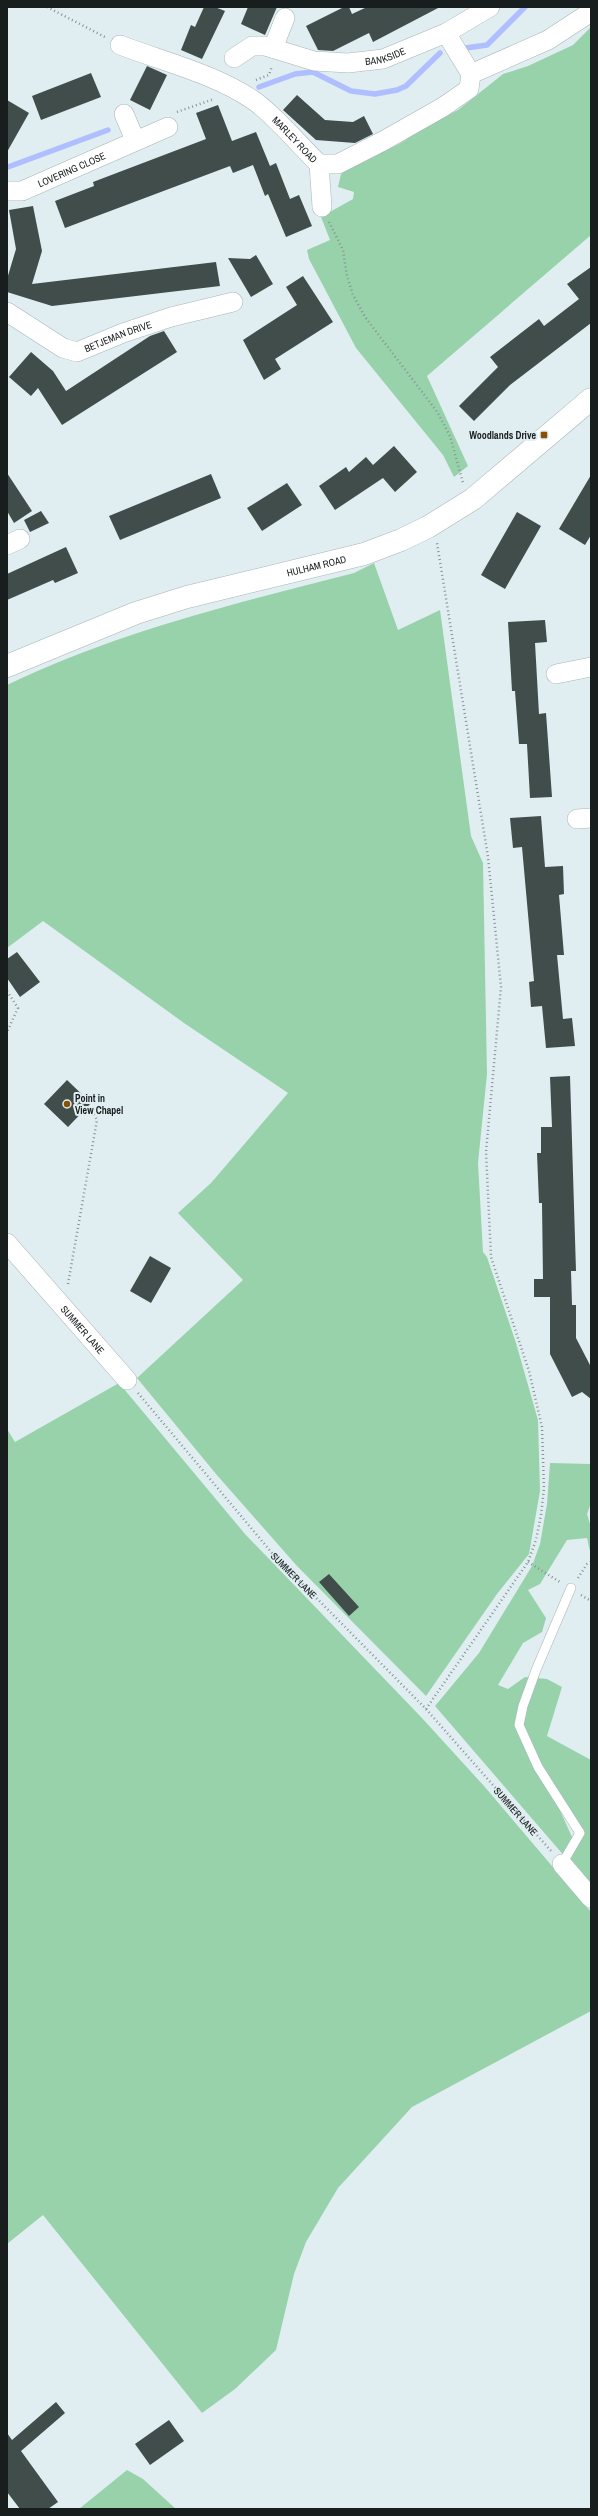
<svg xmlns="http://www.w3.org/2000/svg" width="598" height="2516" viewBox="0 0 598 2516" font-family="'Archivo Narrow',sans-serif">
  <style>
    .green { fill: #98d2ab; fill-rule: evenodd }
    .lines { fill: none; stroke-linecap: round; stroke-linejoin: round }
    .stream { stroke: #afbeff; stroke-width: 5.5 }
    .building { fill: #414d4b }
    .service-casing { stroke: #a7b5b8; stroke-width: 10 }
    .minor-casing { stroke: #a7b5b8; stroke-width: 20 }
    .tertiary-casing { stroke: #a7b5b8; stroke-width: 23 }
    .path { stroke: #889294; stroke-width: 2.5; stroke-dasharray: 1 3; stroke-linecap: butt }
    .service { stroke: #fff; stroke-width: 9 }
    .minor { stroke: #fff; stroke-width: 19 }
    .tertiary { stroke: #fff; stroke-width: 22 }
    .poi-dot { fill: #895104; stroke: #e0eef1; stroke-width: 1.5 }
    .labels { text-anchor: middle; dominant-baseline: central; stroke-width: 4; stroke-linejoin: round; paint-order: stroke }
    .street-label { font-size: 10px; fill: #181d1e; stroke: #e0eef1 }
    .poi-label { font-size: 10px; font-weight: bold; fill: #181d1e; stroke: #e0eef1; text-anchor: end }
  </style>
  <rect width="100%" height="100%" fill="#e0eef1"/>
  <!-- green -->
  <path class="green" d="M591 27V235L427 376 468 466 454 477 443 455 356 348 309 259 307 250 330 240 321 217 353 199 354 192 338 187 341 174C350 168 359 161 368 157 384 150 404 145 416 131L458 110 503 74 528 66 573 45Z
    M374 563 398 630 440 610 471 836 483 863 487 1074 478 1163 483 1252 487 1257 516 1343 538 1420 540 1491 529 1554 497 1594 426 1696 297 1566 216 1474 137 1378 243 1280 178 1213 211 1183 288 1093 184 1023 43 921 7 948V685C117 632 237 603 354 573Z
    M119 1383 245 1534 421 1717 484 1786 591 1912V2011L412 2107 338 2188 306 2242 294 2274 276 2350 235 2389 202 2413 43 2215 7 2244V1429L15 1442Z
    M550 1463 591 1464V1503L587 1514 591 1527V1556L587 1538 567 1540 540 1584 528 1590 546 1618 542 1632 523 1643 498 1685 508 1689 525 1677 547 1679 562 1687 547 1736 591 1760V1887L435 1706 479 1653 532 1566 540 1544 547 1504ZM558 1806 579 1825 572 1837Z
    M127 2470 143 2479 176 2509H79Z"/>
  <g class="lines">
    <!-- stream -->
    <path class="stream" d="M466 48 487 45 525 7
      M259 87 295 74 313 72 351 91 375 94 397 90 406 86 440 53
      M8 167 108 130"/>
  </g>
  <!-- building -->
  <path class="building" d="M204 7H215L225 11 202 59 181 50 191 25 195 27Z
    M248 7H277L265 35 241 24Z
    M344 7H349L352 14 367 7H440L373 42 369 33 333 51 318 50 306 26Z
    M147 66 167 75 150 110 130 100Z
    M91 73 101 97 41 120 32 96Z
    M297 95 325 120 353 122 364 116 373 134 355 143 316 140 283 110Z
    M7 100 29 113 7 152Z
    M218 105 232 141 256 132 270 166 276 163 290 199 299 195 312 226 286 237 268 194 265 196 253 165 233 173 230 166 65 228 55 201 94 186 93 182 206 139 196 113Z
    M33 206 42 251 32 284 216 262 220 286 52 306 7 292V279L16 249 9 210Z
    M256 255 273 284 251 297 228 258 250 259Z
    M591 267V323L510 385 474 421 459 406 498 367 490 357 539 319 544 326 579 299 567 284Z
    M303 276 333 322 275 359 281 369 264 380 243 340 297 305 286 287Z
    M164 331 177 352 62 425 38 388 31 396 9 377 31 352 53 371 66 391 150 336Z
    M394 446 417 472 395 492 383 478 335 510 319 486 346 467 349 472 366 457 373 465Z
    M7 473 32 511 14 523 7 511Z
    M211 474 221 498 120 540 109 516Z
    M591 475V535L585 545 559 529Z
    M287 483 302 505 262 531 247 508Z
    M41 511 49 523 30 532 24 520Z
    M517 512 541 526 505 589 481 575Z
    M66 547 78 573 55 583 53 580 7 600V574Z
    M545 620 547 642 535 643 539 714 546 713 552 797 530 798 527 744H519L515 691H512L508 622Z
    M541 816 545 867 563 866 564 894 559 895 564 955H557L563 1019 572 1018 575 1046 546 1048 542 1006 531 1007 529 982 534 981 522 847 513 848 510 818Z
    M17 952 40 982 20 997 7 978V959Z
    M570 1076 576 1271H571L572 1305H576V1338L591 1367V1399L582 1392 572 1397 550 1354V1297H534V1279H543L542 1203H539L537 1153H541V1127H552L550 1077Z
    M67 1080 91 1103 68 1127 44 1104Z
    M150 1256 171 1268 151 1303 130 1291Z
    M329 1574 359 1607 349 1616 319 1582Z
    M56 2402 65 2413 21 2451 58 2502 48 2509H20L7 2492V2433L12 2440Z
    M169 2420 184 2441 150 2465 135 2444Z"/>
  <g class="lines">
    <!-- service casing -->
    <g class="service-casing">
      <path id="service" d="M562 1864 580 1833 538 1767 519 1725 523 1706 536 1670 571 1588"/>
    </g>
    <!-- minor casing -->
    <g class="minor-casing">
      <g id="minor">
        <path d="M446 33 471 74"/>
        <path id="s2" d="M120 45C162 61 215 74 253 100 276 116 298 144 319 164H338L383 141 443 107 469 89 471 74 548 40 591 12"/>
        <path d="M273 48 285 18"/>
        <path id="s3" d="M234 58 252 46H265L314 61 348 63 383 59 446 33 490 7"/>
        <path d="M124 114 135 140"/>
        <path d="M319 164 322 207"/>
        <path id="s4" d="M7 191H22L168 127"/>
        <path id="s5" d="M7 312 63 348 77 352 123 333 171 317 233 302"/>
        <path d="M7 545 20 539"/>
        <path d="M556 674 591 667"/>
        <path d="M577 819 591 818"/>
        <path id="s6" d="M7 1243 127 1380"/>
        <path d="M562 1864 591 1898"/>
      </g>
    </g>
    <!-- tertiary casing -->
    <g class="tertiary-casing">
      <g id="tertiary">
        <path id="s7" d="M7 666 136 613 187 597 364 554 401 540 428 527 473 499 591 399"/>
      </g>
    </g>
    <!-- path -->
    <g class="path">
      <path d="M47 7 105 37"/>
      <path d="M256 80 269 75 272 66"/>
      <path d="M177 112 214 99"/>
      <path d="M329 222 343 250 347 276 353 295 365 317 438 413 450 436 463 483"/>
      <path d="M7 991 18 1008 7 1032"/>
      <path d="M68 1284 97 1120 91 1109"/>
      <path id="s1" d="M138 1393 272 1553 426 1709 551 1851"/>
      <path d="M528 1562 560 1582"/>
      <path d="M578 1578 587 1564 591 1562"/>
      <path d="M581 1595 591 1601"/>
      <path d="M426 1709 528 1562 536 1540 541 1515 544 1489 542 1427 529 1371 491 1257 486 1152 501 987 488 857 437 543"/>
    </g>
    <!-- service -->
    <use href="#service" class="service"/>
    <!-- minor -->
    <use href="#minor" class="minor"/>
    <!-- tertiary -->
    <use href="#tertiary" class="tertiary"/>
  </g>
  <!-- markers -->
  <g class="poi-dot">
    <rect x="540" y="431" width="8" height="8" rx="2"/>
    <circle cx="67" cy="1104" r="4"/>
  </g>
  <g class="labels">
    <!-- street labels -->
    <g class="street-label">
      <text stroke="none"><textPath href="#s3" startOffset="158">BANKSIDE</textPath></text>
      <text stroke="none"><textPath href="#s2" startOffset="202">MARLEY ROAD</textPath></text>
      <text stroke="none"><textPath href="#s4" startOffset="69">LOVERING CLOSE</textPath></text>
      <text stroke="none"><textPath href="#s5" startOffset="125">BETJEMAN DRIVE</textPath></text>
      <text stroke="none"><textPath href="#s7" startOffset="326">HULHAM ROAD</textPath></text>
      <text stroke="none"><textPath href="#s6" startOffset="115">SUMMER LANE</textPath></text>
      <text stroke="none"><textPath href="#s1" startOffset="240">SUMMER LANE</textPath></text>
      <text stroke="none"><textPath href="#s1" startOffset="564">SUMMER LANE</textPath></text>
    </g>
    <!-- poi labels -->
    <g class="poi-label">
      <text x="536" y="435">Woodlands Drive</text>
      <text x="75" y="1098" text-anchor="start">Point in<tspan x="75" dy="12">View Chapel</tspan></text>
    </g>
  </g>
  <!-- border -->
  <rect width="598" height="2516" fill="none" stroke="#181d1e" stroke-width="16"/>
</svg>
